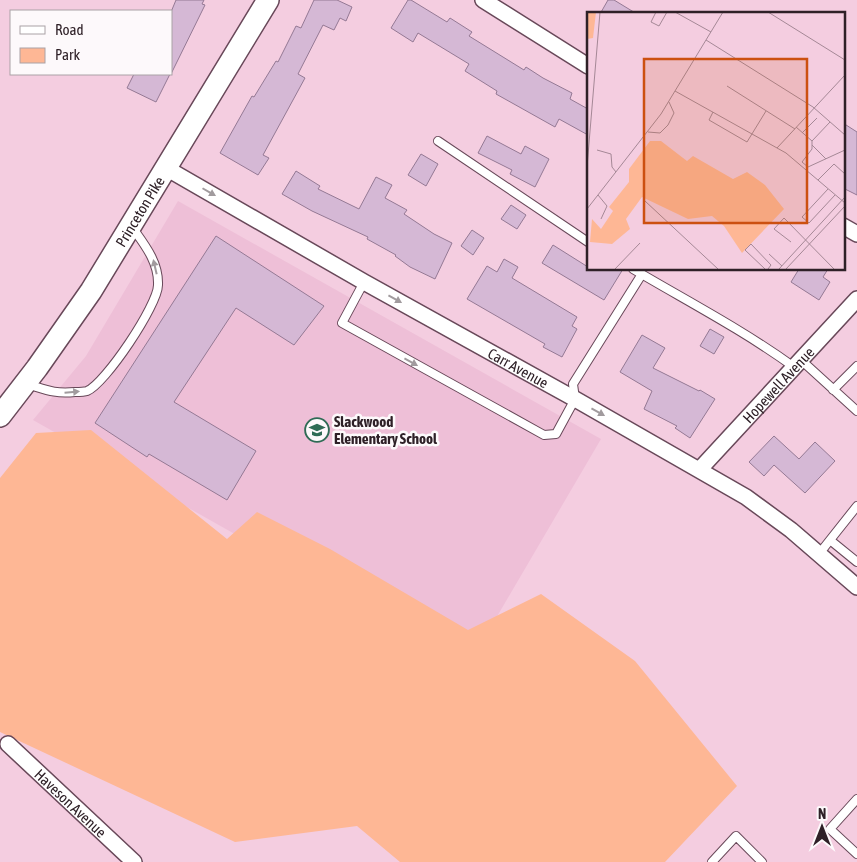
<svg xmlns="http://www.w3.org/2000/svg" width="857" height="862" viewBox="0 0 857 862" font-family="'Asap Condensed',sans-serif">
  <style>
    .built { fill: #eebfd7 }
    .green { fill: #feb795 }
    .building { fill: #d5b8d5; stroke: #947994 }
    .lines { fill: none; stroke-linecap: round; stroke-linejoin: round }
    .lane-casing { stroke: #684859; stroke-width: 10 }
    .street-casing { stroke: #684859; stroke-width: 18 }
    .secondary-casing { stroke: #684859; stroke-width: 24 }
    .lane { stroke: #fff; stroke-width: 8 }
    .street { stroke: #fff; stroke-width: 15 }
    .secondary { stroke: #fff; stroke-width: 21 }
    .oneway { fill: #a19b9e }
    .labels { text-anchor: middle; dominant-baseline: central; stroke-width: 5; stroke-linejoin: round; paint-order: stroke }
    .street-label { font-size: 15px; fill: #2e2027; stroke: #fdf9fb }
    .poi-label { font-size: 15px; font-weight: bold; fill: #2e2027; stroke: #fdf9fb; text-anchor: start }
    .inset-road { fill: none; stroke: #a58896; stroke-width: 1 }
    .view { fill: #cc5010; fill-opacity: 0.15; stroke: #cc5010; stroke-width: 2.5 }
    .inset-edge { fill: none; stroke: #2e2027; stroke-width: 2.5 }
  </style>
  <rect width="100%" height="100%" fill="#f4cde0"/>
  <!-- built -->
  <path class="built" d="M178 201 601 439 468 666 33 420 86 356Z"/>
  <!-- green -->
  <path class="green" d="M91 430 227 539 257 512 330 549 468 630 541 594 635 661 737 786 665 862H400L357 826 235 842 0 732V478L36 433Z"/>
  <!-- building -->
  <path class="building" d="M176 0H204L202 4 205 5 171 74V12Z
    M314 0H337L352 7 346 21 340 18 334 30 323 25 298 74 305 78 263 155 269 158 258 175 220 153 252 96 254 97 276 61 278 62 296 26 301 28Z
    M408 0H411L447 22 450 18 472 32 469 36 524 70 526 67 543 78 572 93 570 99 588 109V135L559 119 555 127 496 94 497 91 465 71 469 64 418 33 413 42 391 28Z
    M608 0H614L637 14H600Z
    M134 74H170L156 102 127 88Z
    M843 123 857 132V195L843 188Z
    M487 136 521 154 525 146 549 159 535 187 510 174 512 170 478 153Z
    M421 154 438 164 426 186 408 175Z
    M296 171 320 186 318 189 359 209 376 177 392 185 385 198 407 210 404 214 434 234 452 243 435 279 410 267 395 256 396 255 367 239 368 237 312 211 282 194Z
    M511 205 526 215 517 229 501 219Z
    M472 230 484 238 473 255 461 246Z
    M216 236 324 306 294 345 236 308 174 402 256 451 227 500 149 454 147 457 95 423Z
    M553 245 588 267V269H623L604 300 542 263Z
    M504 259 518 267 512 278 577 317 572 326 577 329 562 357 543 347 545 344 467 299 487 266 497 272Z
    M799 269H828L823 277 830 282 819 300 791 282Z
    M710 329 724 337 714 354 700 346Z
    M642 335 665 348 653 368 699 391 700 390 715 399 690 438 675 428 677 426 644 409 652 391 620 372Z
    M774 436 799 459 815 442 835 461 805 493 774 465 764 476 749 462Z"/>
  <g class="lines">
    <!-- lane casing -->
    <g class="lane-casing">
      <path id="lane" d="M438 141 588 242
        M633 269C687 301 743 330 794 367
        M364 282 342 323 544 435 556 434 575 399 573 384 642 274
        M801 360 857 411
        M27 384C47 390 54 394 75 392 78 392 84 392 87 391 105 384 158 305 158 285 159 262 144 244 132 227
        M833 390 857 366
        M857 506 830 540 857 562
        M819 554 830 540
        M857 799 830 829 857 854
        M712 862 736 836 762 862"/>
    </g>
    <!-- street casing -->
    <g class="street-casing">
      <g id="street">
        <path d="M483 0 588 66"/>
        <path id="s1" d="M166 168 364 282 575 399 746 497 791 530 857 587"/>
        <path d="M843 226 857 234"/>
        <path id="s2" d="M700 469 857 299"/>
        <path id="s3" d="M8 744 134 862"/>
      </g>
    </g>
    <!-- secondary casing -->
    <g class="secondary-casing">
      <g id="secondary">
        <path id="s4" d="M0 416 37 368 91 291 268 0"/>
      </g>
    </g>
    <!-- lane -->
    <use href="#lane" class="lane"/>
    <!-- street -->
    <use href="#street" class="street"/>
    <!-- secondary -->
    <use href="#secondary" class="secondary"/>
  </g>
  <!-- one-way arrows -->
  <defs><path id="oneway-solid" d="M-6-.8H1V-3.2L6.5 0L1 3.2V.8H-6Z" transform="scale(1.25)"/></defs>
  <g class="oneway">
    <use href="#oneway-solid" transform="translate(209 192) rotate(30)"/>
    <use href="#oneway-solid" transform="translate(155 267) rotate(-103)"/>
    <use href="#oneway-solid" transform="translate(395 299) rotate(29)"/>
    <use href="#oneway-solid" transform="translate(411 362) rotate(29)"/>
    <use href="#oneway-solid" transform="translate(72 392) rotate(-5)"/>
    <use href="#oneway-solid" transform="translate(598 412) rotate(29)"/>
  </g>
  <!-- icons -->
  <defs>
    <g id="school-ring" transform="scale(1.25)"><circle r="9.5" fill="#fdf9fb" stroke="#2f6b55" stroke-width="1.5"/><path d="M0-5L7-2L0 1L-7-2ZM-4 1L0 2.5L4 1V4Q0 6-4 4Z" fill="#2f6b55"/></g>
  </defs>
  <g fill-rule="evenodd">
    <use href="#school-ring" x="317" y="430"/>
  </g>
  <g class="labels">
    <!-- street labels -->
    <g class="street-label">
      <text stroke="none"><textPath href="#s4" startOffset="248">Princeton Pike</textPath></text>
      <text stroke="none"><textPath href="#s1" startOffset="405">Carr Avenue</textPath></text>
      <text stroke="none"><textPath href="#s2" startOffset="115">Hopewell Avenue</textPath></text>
      <text stroke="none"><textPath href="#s3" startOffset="86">Haveson Avenue</textPath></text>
    </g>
    <!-- poi labels -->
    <g class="poi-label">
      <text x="334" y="421">Slackwood<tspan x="334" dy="17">Elementary School</tspan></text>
    </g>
  </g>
  <!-- overview -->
  <g transform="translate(587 12)">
    <rect width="258" height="258" fill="#f4cde0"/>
    <path d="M0 0H9L6 26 0 27ZM63 129H74L100 149 106 144 146 167 160 160 178 173 197 197 155 241 137 214 125 204 101 207 55 185 39 207 43 217 25 232 3 230 5 207 14 217 26 199 22 195 42 170V157Z" fill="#feb795"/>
    <path class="inset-road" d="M69 0 64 10 72 14 80 0M88 0 124 20M181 0 258 48M119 28 226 95 258 123M140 74 208 117M88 79 199 141 258 191M126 100 122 108 160 130 179 99M243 110 225 129V137L215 150 221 155 258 138M209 115 225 129M61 120 73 121 81 113 87 101 82 90M215 121 230 106M225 133 239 147M190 136 258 63M10 138 24 142 25 155 29 160M0 155 13 0M231 168 247 152 258 162M241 177 215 205 222 211 248 183M11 183 20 194 14 207M58 189 131 257M0 197 74 102 136 0M204 230 187 217 197 206 247 257M182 242 195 254M28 257 53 231M178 257 158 238 164 232 184 253 181 257M192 257 258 185M199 257 258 194"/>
    <path class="view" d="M57 47H220V211H57Z"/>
    <rect width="258" height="258" class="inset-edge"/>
  </g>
  <!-- legend -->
  <rect x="10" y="10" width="162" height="65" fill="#fdf9fb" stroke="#aaa2a6"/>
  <rect x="20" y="26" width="25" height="8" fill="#ffffff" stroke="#aaa2a6"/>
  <text x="55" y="35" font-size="15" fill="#2e2027">Road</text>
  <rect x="20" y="48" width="25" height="15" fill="#feb795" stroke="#aaa2a6"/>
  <text x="55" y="60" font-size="15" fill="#2e2027">Park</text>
  <!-- north arrow -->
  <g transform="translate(822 827)" stroke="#fdf9fb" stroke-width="4" paint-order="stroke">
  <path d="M0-4L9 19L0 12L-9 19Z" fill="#2e2027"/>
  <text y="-8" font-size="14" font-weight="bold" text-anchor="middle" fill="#2e2027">N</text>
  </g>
</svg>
